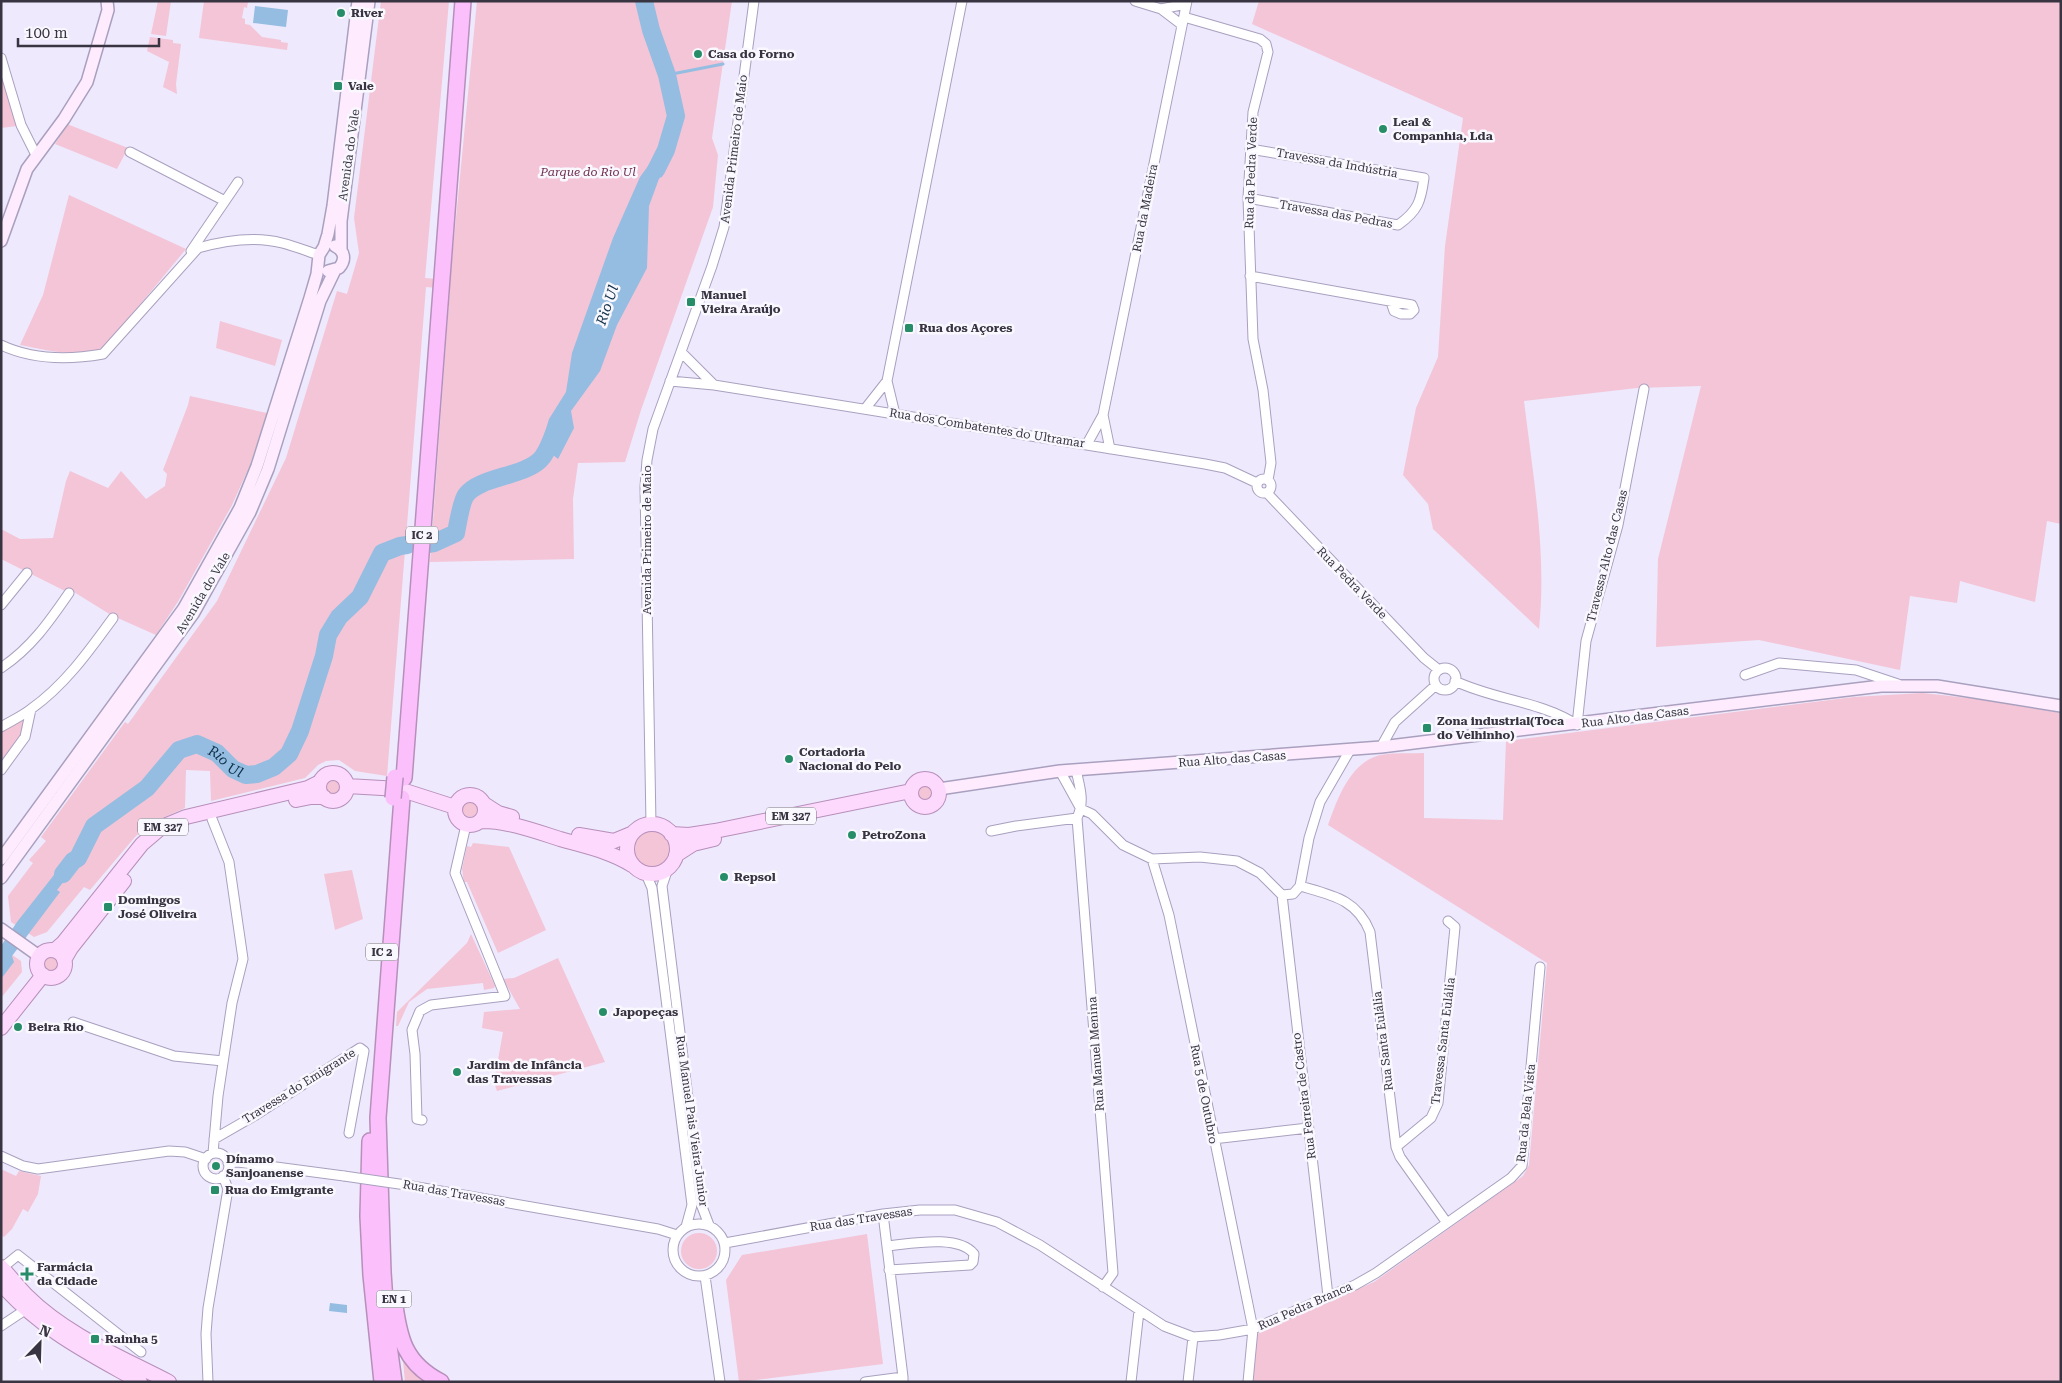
<svg xmlns="http://www.w3.org/2000/svg" width="2062" height="1383" viewBox="0 0 2062 1383" font-family="'Roboto Serif',serif">
  <style>
    .green { fill: #f3c5d7 }
    .water { fill: #94bde1 }
    .lines { fill: none; stroke-linecap: round; stroke-linejoin: round }
    .stream { stroke: #94bde1; stroke-width: 3 }
    .river { stroke: #94bde1; stroke-width: 18 }
    .street-casing { stroke: #a9a0bf; stroke-width: 11 }
    .secondary-casing { stroke: #a9a0bf; stroke-width: 14 }
    .primary-casing { stroke: #b78fbb; stroke-width: 16 }
    .highway-casing { stroke: #b78fbb; stroke-width: 18 }
    .street { stroke: #fff; stroke-width: 9 }
    .secondary { stroke: #feecfe; stroke-width: 11 }
    .primary { stroke: #fdd9fd; stroke-width: 14 }
    .highway { stroke: #fbc0fc; stroke-width: 15 }
    .street-bridge-casing { stroke: #a9a0bf; stroke-width: 11; stroke-linecap: butt }
    .highway-bridge-casing { stroke: #b78fbb; stroke-width: 18; stroke-linecap: butt }
    .street-bridge { stroke: #fff; stroke-width: 9 }
    .highway-bridge { stroke: #fbc0fc; stroke-width: 15 }
    .poi-dot { fill: #278d69; stroke: #faf8ff; stroke-width: 2 }
    .labels { text-anchor: middle; dominant-baseline: central; stroke-width: 5; stroke-linejoin: round; paint-order: stroke }
    .shield { fill: #faf8ff; stroke: #726f7a; stroke-width: 1 }
    .shield-label { font-size: 11px; font-weight: bold; fill: #383441 }
    .poi-label { font-size: 12px; font-weight: bold; fill: #383441; stroke: #faf8ff; text-anchor: start }
    .street-label { font-size: 12px; fill: #383441; stroke: #faf8ff }
    .park-label { font-size: 12px; font-style: italic; fill: #6f2f4e; stroke: #faf8ff }
    .water-label { font-size: 14px; font-style: italic; fill: #0d2e47; stroke: #faf8ff }
  </style>
  <rect width="100%" height="100%" fill="#eee9fc"/>
  <!-- green -->
  <path class="green" d="M158 1H171L166 36 151 34Z
    M204 1H256L248 2 247 8 244 7 242 18 245 19V24L250 25 262 37 281 40V42L288 43 287 50 199 38Z
    M381 1H449L425 278 450 280 477 1H732L712 138 718 155 713 207 641 410 625 462 578 463 573 499 574 559 430 562 450 289 426 287 387 776 355 771 339 760 326 761 318 765 305 778 211 801 210 771 186 770 185 808 149 824 135 837 90 890 84 887 47 932 34 937 11 922 8 896 33 863 29 860 46 841 41 837 125 722 128 724 217 601 286 458 337 291 347 294 359 253 354 218Z
    M1259 1H2061V524L2047 521 2035 602 1960 581 1957 603 1910 596 1900 670 1759 640 1656 647 1658 559 1701 386 1637 388 1524 401C1533 476 1547 553 1539 629L1433 529 1428 504 1403 475 1416 408 1438 357 1445 246 1463 118 1252 24Z
    M150 37 173 40V43L181 44 176 84 177 94 163 87 169 62 147 51Z
    M1 72 17 126 1 128Z
    M67 124 128 148 117 169 55 144Z
    M69 195 186 249 105 347C85 361 42 349 20 345L43 295Z
    M220 321 282 340 275 366 216 348Z
    M190 396 267 413 250 465 232 505 179 600 156 635 111 615 74 592H67L1 559V529L20 539 53 538 66 481 70 471 108 488 121 471 146 499 165 486 167 474 163 470 188 405Z
    M1922 693 1978 699 2061 713V1382H1253L1255 1339 1259 1333 1374 1282 1523 1176 1529 1165 1547 963 1328 825C1337 800 1349 765 1377 756 1391 752 1409 754 1424 753V818L1503 820 1506 741 1854 697Z
    M25 717 21 735 1 762V732Z
    M325 789a8 8 0 1 1 16 0a8 8 0 1 1-16 0Z
    M916 793a9 9 0 1 1 18 0a9 9 0 1 1-18 0Z
    M462 809a8 8 0 1 1 16 0a8 8 0 1 1-16 0Z
    M634 849a18 18 0 1 1 36 0a18 18 0 1 1-36 0Z
    M473 843 509 847 546 930 498 953 467 882H464L462 869 467 846 471 847Z
    M352 870 363 919 335 930 324 874Z
    M471 934 495 986 494 988 484 990 483 983 427 989 409 1002 398 1026H396L397 1012 467 943Z
    M1 947 21 961 22 972 1 998Z
    M42 964a9 9 0 1 1 18 0a9 9 0 1 1-18 0Z
    M558 958 605 1062 497 1091 494 1082 503 1032 482 1028 484 1012 520 1009 503 979 514 978Z
    M210 1166a6 6 0 1 1 12 0a6 6 0 1 1-12 0Z
    M3 1170 16 1176 19 1171 41 1176 38 1194 28 1212 23 1209 12 1229 4 1237 1 1235V1171Z
    M681 1251a18 18 0 1 1 36 0a18 18 0 1 1-36 0Z
    M867 1234 883 1364 739 1382 726 1280 742 1255Z
    M403 1360 420 1376 429 1382H405Z"/>
  <!-- water -->
  <path class="water" d="M255 6 288 10 286 27 253 23Z
    M666 150 664 165 649 206 647 268 617 325 600 371 571 411 574 428 558 459 541 445 549 419 566 392 572 353 613 238 640 177 659 151Z
    M72 852 81 860 57 890 60 892 12 956 14 962 1 979V946L17 922Z
    M330 1303 347 1305V1313L329 1311Z"/>
  <g class="lines">
    <!-- stream -->
    <path class="stream" d="M667 75 723 64"/>
    <!-- river -->
    <g class="river">
      <path d="M644 1 651 30 667 75 676 116 666 150 656 170"/>
      <path d="M428 544 434 543 456 533C458 523 461 502 466 495 479 477 522 477 540 460 548 452 551 439 556 429"/>
      <path id="s1" d="M63 874 73 861 78 858 94 826 147 788 179 750 197 744 217 753 233 769 246 775 257 774 274 767 289 754 300 731 324 656 328 635 339 617 360 597 382 553 400 546 407 545"/>
    </g>
    <!-- street casing -->
    <g class="street-casing">
      <path id="street" d="M1135 1 1161 9 1182 25
        M1161 9 1186 4
        M1184 17 1260 39 1266 44 1268 52 1253 112 1248 198 1253 339 1263 390 1271 463 1268 480
        M1 58 21 125 36 155
        M130 152 225 201
        M1248 198 1398 225C1418 211 1421 201 1424 178L1250 149
        M191 251 238 182
        M1250 276 1412 305 1414 310 1410 314H1401L1394 311 1391 302
        M1 345C33 360 69 360 103 354L198 248C223 241 255 236 282 243 294 246 307 251 319 255
        M681 352 714 385
        M670 381 714 385 1205 464 1225 468 1257 483
        M865 409 887 381
        M895 414 887 381 962 1
        M1103 415 1110 449
        M1087 444 1103 415 1187 1
        M1257 486a7 7 0 1 1 14 0a7 7 0 1 1-14 0Z
        M1267 493 1424 658 1439 670
        M1 605 27 573
        M1 668C31 648 49 622 69 593
        M1434 679a11 11 0 1 1 22 0a11 11 0 1 1-22 0Z
        M1745 675 1779 663 1856 670 1898 684
        M1455 681C1494 700 1541 701 1577 725L1586 641 1618 525 1644 389
        M1 727C11 721 22 716 31 709 65 685 89 651 113 618
        M1381 747 1395 722 1436 685
        M1 770 25 737 31 709
        M1076 770C1080 788 1085 801 1077 818L1113 1273 1103 1287
        M1060 771 1081 809 1092 814 1123 845 1152 859 1200 857 1237 861 1260 873 1282 895 1293 894 1300 886 1309 838 1320 802 1350 750
        M212 819 229 862 243 959 232 1003 218 1096 213 1153
        M651 824 645 487 647 460 653 429 712 266 724 227 754 1
        M991 831 1016 826 1077 818
        M1152 859 1169 915 1253 1329 1248 1382
        M668 868 662 886 701 1204 709 1225
        M646 874 652 888 692 1205 686 1227
        M1300 886C1331 895 1357 899 1370 932L1396 1147 1400 1157 1447 1223
        M1282 895 1328 1296
        M73 1022 174 1056 223 1061
        M422 1120 417 1119 415 1054 412 1030 420 1011 431 1005 505 996 455 873 466 825
        M214 1139 254 1116 360 1048 364 1051 349 1133
        M1213 1139 1308 1128
        M1396 1147 1431 1118 1438 1103 1455 927 1448 921
        M203 1166a13 13 0 1 1 26 0a13 13 0 1 1-26 0Z
        M1 1156 23 1166 38 1169 169 1151 185 1152 206 1159
        M228 1163 238 1162 344 1176
        M406 1185 658 1229 677 1235
        M883 1214 903 1377
        M673 1250a26 26 0 1 1 52 0a26 26 0 1 1-52 0Z
        M725 1243 883 1214 920 1210H955L997 1222 1040 1245 1164 1326 1193 1337 1219 1335 1253 1329 1355 1285 1376 1273 1511 1178 1522 1166 1540 967
        M887 1246C910 1244 958 1234 974 1254L973 1262 970 1265 889 1270
        M2 1268 18 1255 141 1352
        M705 1276 720 1382
        M1 1326 25 1310
        M208 1382 206 1334 208 1308 228 1189 223 1176
        M865 1382 903 1377V1381
        M1131 1382 1139 1311
        M1188 1382 1193 1337"/>
    </g>
    <!-- secondary casing -->
    <g class="secondary-casing">
      <path id="secondary" d="M1 241 27 169 64 119 87 82 108 10 107 1
        M341 249V221L369 1
        M328 271 339 268C346 260 345 251 335 246
        M939 789 1060 771 1381 747 1881 686H1937L2061 706
        M1 859 184 608 240 508 257 466 310 298 317 274 319 255 324 247 328 234 333 206 358 1
        M1 878 193 614 250 512 268 469 320 301 335 270
        M1 929 39 956"/>
    </g>
    <!-- primary casing -->
    <g class="primary-casing">
      <path id="primary" d="M319 787a14 14 0 1 1 28 0a14 14 0 1 1-28 0Z
        M911 793a14 14 0 1 1 28 0a14 14 0 1 1-28 0Z
        M347 786 399 789 455 807
        M455 810a15 15 0 1 1 30 0a15 15 0 1 1-30 0Z
        M296 800 311 797H324
        M484 804 498 813 512 817
        M482 821C508 821 535 831 560 839 584 846 610 851 632 865
        M627 849a25 25 0 1 1 50 0a25 25 0 1 1-50 0Z
        M671 834 689 835 715 831 911 791
        M579 835 614 841 631 834
        M676 855 693 844 714 839
        M37 964a14 14 0 1 1 28 0a14 14 0 1 1-28 0Z
        M55 950 63 943 142 844 162 827 186 817 308 788 320 782
        M64 960 71 948 124 881
        M1 1028 43 975
        M1 1267C10 1276 18 1287 27 1296 66 1335 121 1357 169 1382
        M1 1284C43 1331 87 1352 140 1382"/>
    </g>
    <!-- highway casing -->
    <g class="highway-casing">
      <path id="highway" d="M404 778 463 1
        M370 1141 368 1216 371 1275 382 1382
        M394 1299C399 1338 404 1363 441 1382
        M394 1382 387 1331 383 1272 378 1118 402 798"/>
    </g>
    <!-- street -->
    <use href="#street" class="street"/>
    <!-- secondary -->
    <use href="#secondary" class="secondary"/>
    <!-- primary -->
    <use href="#primary" class="primary"/>
    <!-- highway -->
    <use href="#highway" class="highway"/>
    <!-- street-bridge casing -->
    <g class="street-bridge-casing">
      <path id="street-bridge" d="M344 1176 406 1185"/>
    </g>
    <!-- highway-bridge casing -->
    <g class="highway-bridge-casing">
      <path id="highway-bridge" d="M393 798 395 777"/>
    </g>
    <!-- street-bridge -->
    <use href="#street-bridge" class="street-bridge"/>
    <!-- highway-bridge -->
    <use href="#highway-bridge" class="highway-bridge"/>
  </g>
  <!-- markers -->
  <g class="poi-dot">
    <circle cx="341" cy="13" r="5"/>
    <circle cx="698" cy="54" r="5"/>
    <rect x="333" y="81" width="10" height="10" rx="2.5"/>
    <circle cx="1383" cy="129" r="5"/>
    <rect x="686" y="297" width="10" height="10" rx="2.5"/>
    <rect x="904" y="323" width="10" height="10" rx="2.5"/>
    <rect x="1422" y="723" width="10" height="10" rx="2.5"/>
    <circle cx="789" cy="759" r="5"/>
    <circle cx="852" cy="835" r="5"/>
    <circle cx="724" cy="877" r="5"/>
    <rect x="103" y="902" width="10" height="10" rx="2.5"/>
    <circle cx="603" cy="1012" r="5"/>
    <circle cx="18" cy="1027" r="5"/>
    <circle cx="457" cy="1072" r="5"/>
    <circle cx="216" cy="1166" r="5"/>
    <rect x="210" y="1185" width="10" height="10" rx="2.5"/>
    <path d="M24.5 1266.5h5v5h5v5h-5v5h-5v-5h-5v-5h5z"/>
    <rect x="90" y="1334" width="10" height="10" rx="2.5"/>
  </g>
  <g class="labels">
    <!-- shield labels -->
    <g class="shield">
      <rect x="406" y="526.5" width="32" height="17" rx="4"/>
      <rect x="766" y="807.5" width="50" height="17" rx="4"/>
      <rect x="138" y="818.5" width="50" height="17" rx="4"/>
      <rect x="366" y="943.5" width="32" height="17" rx="4"/>
      <rect x="376.5" y="1290.5" width="35" height="17" rx="4"/>
    </g>
    <g class="shield-label">
      <text x="422" y="535">IC 2</text>
      <text x="791" y="816">EM 327</text>
      <text x="163" y="827">EM 327</text>
      <text x="382" y="952">IC 2</text>
      <text x="394" y="1299">EN 1</text>
    </g>
    <!-- poi labels -->
    <g class="poi-label">
      <text x="351" y="13">River</text>
      <text x="708" y="54">Casa do Forno</text>
      <text x="348" y="86">Vale</text>
      <text x="1393" y="122">Leal &amp;<tspan x="1393" dy="14">Companhia, Lda</tspan></text>
      <text x="701" y="295">Manuel<tspan x="701" dy="14">Vieira Araújo</tspan></text>
      <text x="919" y="328">Rua dos Açores</text>
      <text x="1437" y="721">Zona industrial(Toca<tspan x="1437" dy="14">do Velhinho)</tspan></text>
      <text x="799" y="752">Cortadoria<tspan x="799" dy="14">Nacional do Pelo</tspan></text>
      <text x="862" y="835">PetroZona</text>
      <text x="734" y="877">Repsol</text>
      <text x="118" y="900">Domingos<tspan x="118" dy="14">José Oliveira</tspan></text>
      <text x="613" y="1012">Japopeças</text>
      <text x="28" y="1027">Beira Rio</text>
      <text x="467" y="1065">Jardim de Infância<tspan x="467" dy="14">das Travessas</tspan></text>
      <text x="226" y="1159">Dínamo<tspan x="226" dy="14">Sanjoanense</tspan></text>
      <text x="225" y="1190">Rua do Emigrante</text>
      <text x="37" y="1267">Farmácia<tspan x="37" dy="14">da Cidade</tspan></text>
      <text x="105" y="1339">Rainha 5</text>
    </g>
    <!-- street labels -->
    <g class="street-label">
      <text transform="translate(734 149) rotate(-83)">Avenida Primeiro de Maio</text>
      <text transform="translate(349 155) rotate(-82)">Avenida do Vale</text>
      <text transform="translate(1337 163) rotate(10)">Travessa da Indústria</text>
      <text transform="translate(1251 173) rotate(-88)">Rua da Pedra Verde</text>
      <text transform="translate(1145 208) rotate(-79)">Rua da Madeira</text>
      <text transform="translate(1336 214) rotate(10)">Travessa das Pedras</text>
      <text transform="translate(987 428) rotate(9)">Rua dos Combatentes do Ultramar</text>
      <text transform="translate(647 540) rotate(-90)">Avenida Primeiro de Maio</text>
      <text transform="translate(1607 556) rotate(-76)">Travessa Alto das Casas</text>
      <text transform="translate(1352 583) rotate(46)">Rua Pedra Verde</text>
      <text transform="translate(203 593) rotate(-59)">Avenida do Vale</text>
      <text transform="translate(1635 717) rotate(-7)">Rua Alto das Casas</text>
      <text transform="translate(1232 759) rotate(-4)">Rua Alto das Casas</text>
      <text transform="translate(1383 1041) rotate(-97)">Rua Santa Eulália</text>
      <text transform="translate(1443 1041) rotate(-83)">Travessa Santa Eulália</text>
      <text transform="translate(1096 1054) rotate(-94)">Rua Manuel Menina</text>
      <text transform="translate(299 1086) rotate(-32)">Travessa do Emigrante</text>
      <text transform="translate(1204 1094) rotate(79)">Rua 5 de Outubro</text>
      <text transform="translate(1304 1096) rotate(-97)">Rua Ferreira de Castro</text>
      <text transform="translate(1526 1113) rotate(-84)">Rua da Bela Vista</text>
      <text transform="translate(692 1121) rotate(82)">Rua Manuel Pais Vieira Junior</text>
      <text transform="translate(454 1193) rotate(10)">Rua das Travessas</text>
      <text transform="translate(861 1219) rotate(-9)">Rua das Travessas</text>
      <text transform="translate(1305 1306) rotate(-24)">Rua Pedra Branca</text>
    </g>
    <!-- park labels -->
    <g class="park-label">
      <text x="588" y="172">Parque do Rio Ul</text>
    </g>
    <!-- water labels -->
    <g class="water-label">
      <text transform="translate(607 305) rotate(-71)">Rio Ul</text>
      <text stroke="none"><textPath href="#s1" startOffset="226">Rio Ul</textPath></text>
    </g>
  </g>
  <!-- border -->
  <rect width="2062" height="1383" fill="none" stroke="#383441" stroke-width="5"/>
  <!-- north arrow -->
  <g transform="translate(40 1343) rotate(23)" stroke="#faf8ff" stroke-width="4" paint-order="stroke">
  <path d="M0-4L9 19L0 12L-9 19Z" fill="#383441"/>
  <text y="-8" font-size="14" font-weight="bold" text-anchor="middle" fill="#383441">N</text>
  </g>
  <!-- scale -->
  <path d="M18 38v8h141v-8" fill="none" stroke="#383441" stroke-width="2.5"/>
  <text x="25" y="38" font-size="15" fill="#383441" stroke="#faf8ff" stroke-width="4" paint-order="stroke">100 m</text>
</svg>
